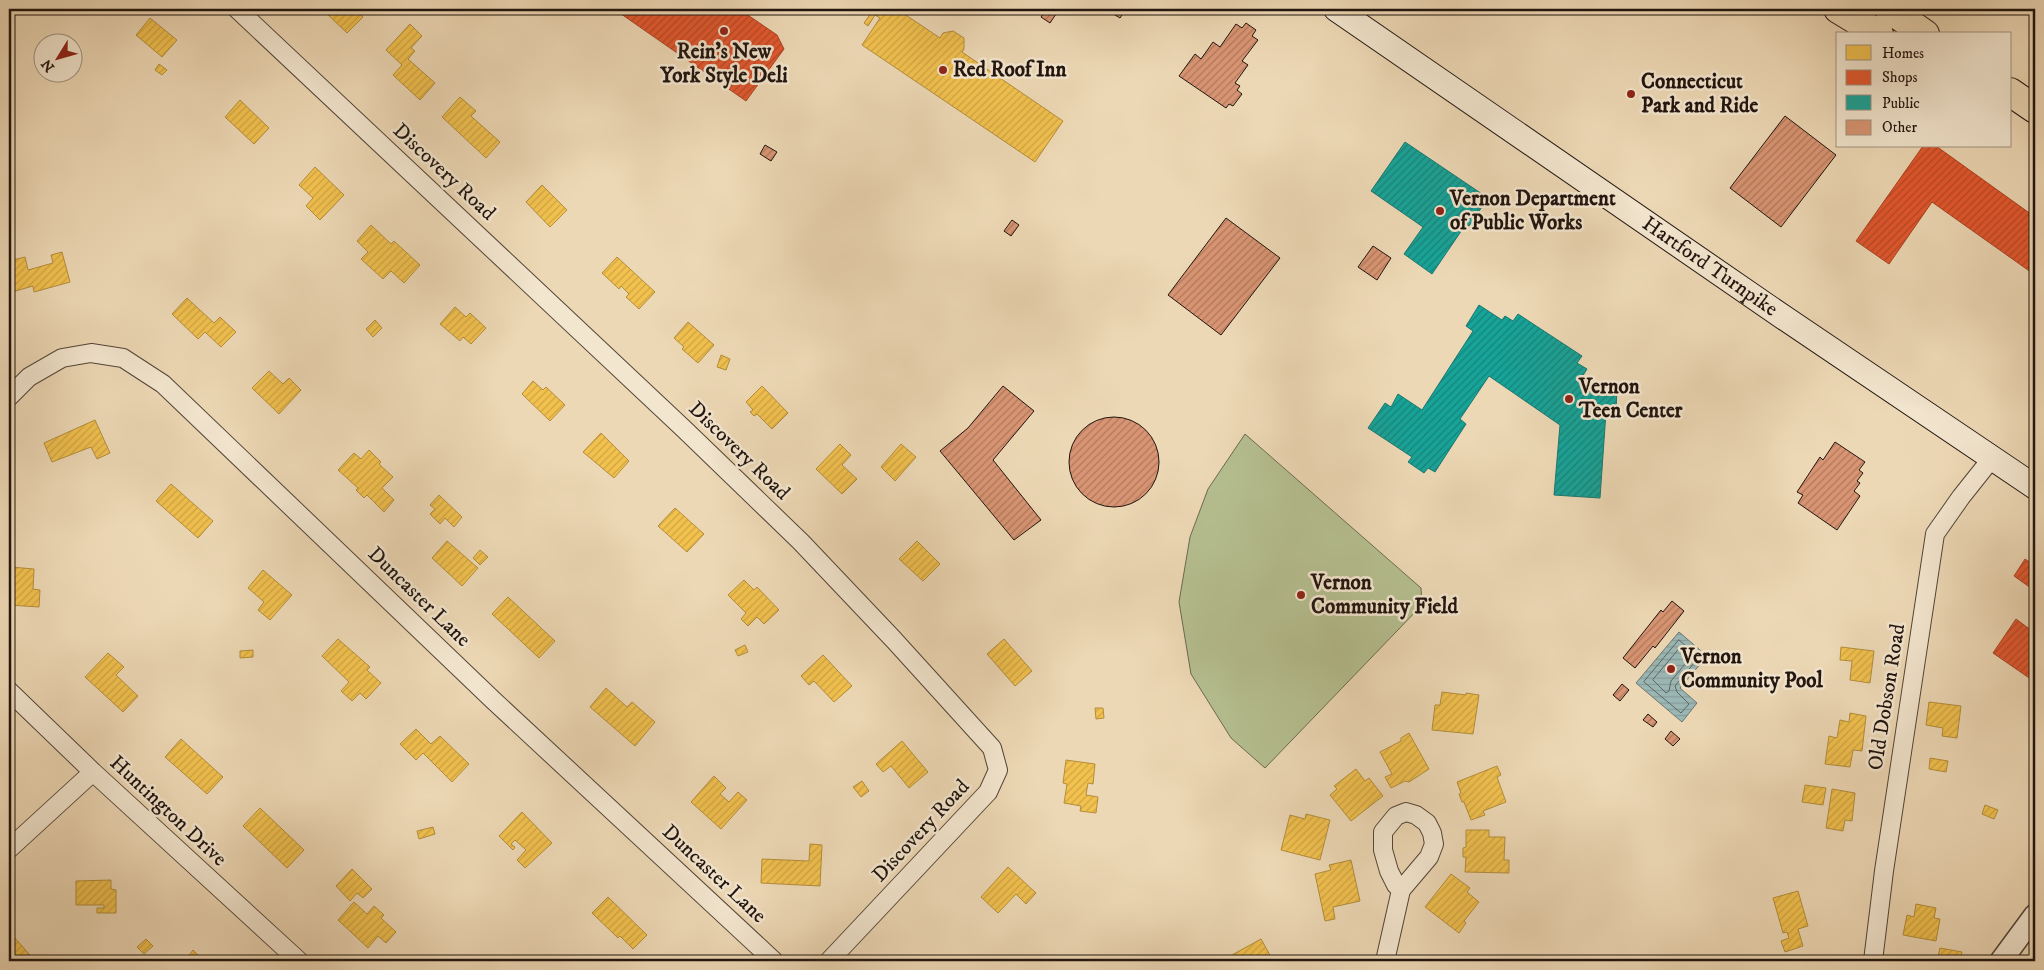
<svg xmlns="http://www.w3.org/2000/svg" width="2044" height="970" viewBox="0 0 2044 970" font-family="'IM FELL DW Pica',serif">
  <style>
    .garden { fill: #b5bf90; stroke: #6a6a50 }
    .water { fill: url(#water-rules); stroke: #6a7673 }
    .homes { fill: url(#homes-hatch); stroke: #b38d3b }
    .shops { fill: url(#shops-hatch); stroke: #a94325 }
    .public { fill: url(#public-hatch); stroke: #1a786f }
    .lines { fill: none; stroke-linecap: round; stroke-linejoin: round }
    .shore { stroke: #5e6662; stroke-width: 1 }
    .building { fill: url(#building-hatch); stroke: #20140f }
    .minor-casing { stroke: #534538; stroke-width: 20 }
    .tertiary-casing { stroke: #534538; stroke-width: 24 }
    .secondary-casing { stroke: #20140f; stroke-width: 26 }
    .motorway-casing { stroke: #20140f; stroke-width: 30 }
    .minor { stroke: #f3e6cf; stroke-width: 18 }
    .tertiary { stroke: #f3e6cf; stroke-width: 21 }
    .secondary { stroke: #f3e6cf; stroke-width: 24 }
    .motorway { stroke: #edd8b5; stroke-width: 28 }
    .poi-dot { fill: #8f2418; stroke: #f3e6cf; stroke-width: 2 }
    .labels { text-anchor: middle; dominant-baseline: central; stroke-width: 5; stroke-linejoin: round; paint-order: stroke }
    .poi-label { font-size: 21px; font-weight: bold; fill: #20140f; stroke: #f3e6cf; text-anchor: start }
    .street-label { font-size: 21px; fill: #20140f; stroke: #f3e6cf }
  </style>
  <defs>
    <pattern id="water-rules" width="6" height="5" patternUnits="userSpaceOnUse" patternTransform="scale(1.25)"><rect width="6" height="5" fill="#9bb8b6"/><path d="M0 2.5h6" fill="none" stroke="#859d9b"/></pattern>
    <pattern id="homes-hatch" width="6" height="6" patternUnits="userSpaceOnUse" patternTransform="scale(1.25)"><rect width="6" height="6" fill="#f2c14e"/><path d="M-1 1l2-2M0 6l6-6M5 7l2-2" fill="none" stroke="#cfa543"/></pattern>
    <pattern id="shops-hatch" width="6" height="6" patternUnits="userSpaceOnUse" patternTransform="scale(1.25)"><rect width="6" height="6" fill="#e4572e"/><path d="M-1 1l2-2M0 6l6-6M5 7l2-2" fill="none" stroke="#b84726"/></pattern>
    <pattern id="public-hatch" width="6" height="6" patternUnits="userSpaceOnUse" patternTransform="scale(1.25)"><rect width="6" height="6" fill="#17a398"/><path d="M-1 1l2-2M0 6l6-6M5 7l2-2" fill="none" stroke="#14847a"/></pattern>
    <pattern id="building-hatch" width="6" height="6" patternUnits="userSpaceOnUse" patternTransform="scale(1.25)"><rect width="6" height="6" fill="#d99573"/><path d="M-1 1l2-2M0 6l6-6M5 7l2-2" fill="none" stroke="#b0785d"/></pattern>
  </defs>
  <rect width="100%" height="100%" fill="#edd8b5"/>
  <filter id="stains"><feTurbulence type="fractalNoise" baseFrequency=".004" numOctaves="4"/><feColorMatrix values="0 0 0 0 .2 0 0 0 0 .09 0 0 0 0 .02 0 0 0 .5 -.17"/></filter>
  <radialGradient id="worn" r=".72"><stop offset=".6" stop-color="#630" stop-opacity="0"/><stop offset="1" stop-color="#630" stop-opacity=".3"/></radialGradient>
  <!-- garden -->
  <path class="garden" d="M1245 434 1421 588 1422 605 1265 768 1231 738 1191 674 1179 602 1190 537 1208 489Z"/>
  <!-- water -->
  <path class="water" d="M1679 632 1707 656 1680 688 1697 703 1682 722 1636 683Z"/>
  <!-- homes -->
  <path class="homes" d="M322 9H354L363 17 347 33Z
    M874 9H879L884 13 887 9H897L940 38 943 33 953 31 964 38V49L962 52 1063 121 1035 162 862 45 880 18 875 15 868 26 864 23Z
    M150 18 177 40 162 57 136 35Z
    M410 24 422 36 411 48 415 51 408 59 435 83 420 100 393 75 402 65 386 50Z
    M159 64 167 70 162 75 155 70Z
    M460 97 476 111 471 116 500 142 486 158 442 117Z
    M240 100 269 128 254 144 225 117Z
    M315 167 344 195 320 220 306 206 313 198 299 185Z
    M542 185 567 210 550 227 526 202Z
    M371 225 391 244 394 241 420 265 404 283 391 271 383 279 361 259 368 252 357 241Z
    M62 252 70 282 34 292 33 286 12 292 9 277V261L25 257 28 270 53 263 51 255Z
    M617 257 655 292 639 309 626 297 629 294 621 286 619 289 602 273Z
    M187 298 214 323 220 317 236 332 221 347 205 332 198 339 172 314Z
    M455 307 466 317 470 313 486 328 471 344 463 337 460 341 440 324Z
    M375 320 382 328 373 337 366 329Z
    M688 322 714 345 698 363 682 349 684 347 674 338Z
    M721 355 730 359 726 370 717 367Z
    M269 371 283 384 289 378 301 390 279 414 252 388Z
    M533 381 543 390 546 387 565 405 550 421 522 394Z
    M762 386 788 413 772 429 757 414 754 416 750 412 753 410 746 402Z
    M95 420 110 453 97 459 91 447 52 462 44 443Z
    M601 433 629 461 614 478 583 452Z
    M840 444 851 455 842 465 857 479 842 494 816 469Z
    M901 444 916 457 895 481 881 467Z
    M369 450 381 462 379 464 393 477 382 488 394 500 384 512 367 495 364 498 356 490 358 488 338 470 354 453 361 459Z
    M171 484 213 521 198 538 156 501Z
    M439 495 462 517 454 527 445 518 440 524 430 514 435 509 430 505Z
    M675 508 704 534 687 552 658 526Z
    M447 541 478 568 462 586 432 558Z
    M917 541 940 564 923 581 899 559Z
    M480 550 488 557 480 565 473 558Z
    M11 567 34 569 33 589 40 590 39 607 9 605Z
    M263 570 292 595 270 620 258 610 264 602 248 588Z
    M744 580 754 590 757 587 779 610 764 624 757 617 748 626 741 619 746 613 728 595Z
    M508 597 555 641 539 658 492 614Z
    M338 639 370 667 367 670 381 683 366 699 360 693 352 701 341 691 349 682 322 656Z
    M1004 639 1032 671 1015 686 987 654Z
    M745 645 748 652 738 656 735 650Z
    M1841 647 1874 651 1870 683 1850 680 1852 661 1840 660Z
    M253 650V657L240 658V651Z
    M108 653 124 667 116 675 138 696 123 712 85 677Z
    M823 655 852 686 834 702 814 681 809 685 801 676Z
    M606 688 627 707 632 702 655 722 635 746 590 707Z
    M1442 692 1466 695V693L1479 695 1473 734 1432 730 1435 705H1440Z
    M1929 702 1961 706 1957 738 1942 736 1943 728 1926 725Z
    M1095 708H1103L1104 718 1096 719Z
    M1850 713 1866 716 1862 751 1853 750 1850 767 1825 764 1829 736 1837 738 1840 720 1849 722Z
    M416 729 431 744 440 736 469 764 452 782 423 753 416 760 400 744Z
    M1409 733 1429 769 1409 782 1405 781 1391 788 1385 777 1392 774 1380 752 1401 741V738Z
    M181 739 223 777 207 794 165 757Z
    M902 741 928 772 909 788 891 766 883 772 876 764Z
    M1930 758 1948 761 1946 772 1929 769Z
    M1066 760 1095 764 1093 784 1088 783 1086 795 1098 797 1096 813 1080 811 1081 806 1064 803 1067 784 1063 783Z
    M1497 766 1501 775 1497 777 1506 802 1483 811 1485 815 1471 820 1464 802H1462L1459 794 1461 793 1457 782Z
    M1356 769 1365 781 1369 778 1383 796 1351 821 1330 795 1337 789 1334 786Z
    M714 776 726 788 720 794 729 802 738 792 747 800 721 829 691 802Z
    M862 781 869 791 861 797 853 787Z
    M1805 785 1826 788 1823 805 1802 802Z
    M1832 789 1855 793 1852 821 1845 820 1843 831 1826 828Z
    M1985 805 1998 810 1994 819 1982 814Z
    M260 808 304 850 287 868 243 826Z
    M522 812 552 843 525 868 517 860 526 850 515 840 511 844 515 847 513 850 499 836Z
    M1306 814 1330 820 1320 860 1281 850 1290 815 1305 819Z
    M433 827 435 834 419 839 417 831Z
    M1466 830H1489V837H1505L1504 860H1509V873L1465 872 1466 857H1463V848L1466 847Z
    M810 844 822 845 820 886 761 883 762 859 809 861Z
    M1351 860 1360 901 1333 907 1335 919 1325 921 1315 874 1331 870 1329 865Z
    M1008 867 1036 893 1026 904 1016 894 998 913 981 897Z
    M352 869 372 889 363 898 357 893 350 901 336 886Z
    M1451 874 1470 888 1467 892 1479 902 1464 921 1466 923 1459 933 1425 907Z
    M111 880V889L116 890V913H97V908H104V905H76V881Z
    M1798 891 1808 926 1798 929 1803 946 1785 952 1781 941 1789 938 1787 932 1783 933 1773 898Z
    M608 897 647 935 633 949 620 936 618 938 592 913Z
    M354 902 367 914 374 906 384 915 381 918 396 932 386 943 378 936 368 948 338 920Z
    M1916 904 1936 908 1934 918 1940 919 1936 941 1903 935 1907 915 1914 917Z
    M15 938 35 961H9V943Z
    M146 939 153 946 144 954 137 947Z
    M1261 939 1271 957 1264 961H1221Z
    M1940 948 1962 952 1960 961H1937Z
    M193 950 204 961H185Z"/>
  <!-- shops -->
  <path class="shops" d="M614 9H739L777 35 784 49 746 101Z
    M1923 146H1936L2035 217V275L1932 202 1889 264 1856 241Z
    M2025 559 2035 566V591L2014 576Z
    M2016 619 2035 633V682L1993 653Z"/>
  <!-- public -->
  <path class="public" d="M1405 142 1488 198 1469 226 1466 224 1432 274 1404 254 1423 227 1371 191Z
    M1479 305 1502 320 1505 316 1513 321 1518 314 1582 356 1577 363 1587 369 1582 377 1591 383 1617 385 1616 413 1606 412 1600 498 1554 495 1560 425 1489 376 1460 419 1466 424 1435 472 1428 468 1424 473 1408 462 1412 457 1368 428 1385 403 1391 407 1398 394 1422 410 1473 331 1466 326Z"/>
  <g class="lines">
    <!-- shore -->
    <path class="shore" d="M1679 640 1699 657 1675 686 1677 692 1689 704 1681 713 1644 682Z
      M1679 649H1682L1690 658 1671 681 1669 691 1666 693 1653 680Z"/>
  </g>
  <!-- building -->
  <path class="building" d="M1042 9H1048L1056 14 1050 23 1041 17 1043 14 1040 12Z
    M1105 9H1126L1120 18Z
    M1246 23 1256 30 1252 36 1258 40 1242 61 1248 65 1235 83 1240 86 1237 90 1242 94 1233 106 1229 104 1226 108 1179 76 1195 54 1201 59 1213 42 1220 47 1236 24 1242 28Z
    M1785 116 1836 155 1781 227 1730 188Z
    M765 145 777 152 771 161 760 154Z
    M1226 218 1280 258 1221 335 1168 295Z
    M1012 220 1019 225 1011 236 1004 231Z
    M1373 246 1391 258 1377 280 1358 267Z
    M1003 386 1034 411 993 460 1041 520 1014 540 940 451 968 428Z
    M1069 462a45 45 0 1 1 90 0a45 45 0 1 1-90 0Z
    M1835 442 1865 462 1859 470 1863 473 1857 481 1860 483 1854 491 1860 496 1837 530 1798 503 1803 495 1797 492 1820 457 1823 460Z
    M1672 601 1684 611 1655 648 1653 646 1635 668 1623 658 1661 610 1663 612Z
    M1622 684 1629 690 1620 701 1613 695Z
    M1648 714 1657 722 1653 727 1643 720Z
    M1671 731 1680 739 1673 746 1665 739Z"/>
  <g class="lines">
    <!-- minor casing -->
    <g class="minor-casing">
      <path id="minor" d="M237 9 684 429 801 542 894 640 992 748 998 770 988 792 829 961
        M9 397 29 377 62 358 91 353 123 358 163 384 493 700 774 961
        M9 691 93 772 299 961
        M9 849 93 772
        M1385 961 1401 890 1429 857 1434 844 1432 833 1427 823 1416 815 1406 812 1396 816 1383 832V850L1389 871 1396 885 1401 890
        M1873 961 1884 871 1935 534 1961 497 1992 458"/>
    </g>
    <!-- tertiary casing -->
    <g class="tertiary-casing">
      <path id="tertiary" d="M2001 961 2035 915"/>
    </g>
    <!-- secondary casing -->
    <g class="secondary-casing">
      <g id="secondary">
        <path id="s1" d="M1336 9 1783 317 2035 487"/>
      </g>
    </g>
    <!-- motorway casing -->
    <g class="motorway-casing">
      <path id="motorway" d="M1838 9 1879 34
        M1889 9 1925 34
        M2010 92 2035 109"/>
    </g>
    <!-- minor -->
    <use href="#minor" class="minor"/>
    <!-- tertiary -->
    <use href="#tertiary" class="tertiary"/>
    <!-- secondary -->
    <use href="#secondary" class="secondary"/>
    <!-- motorway -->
    <use href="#motorway" class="motorway"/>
  </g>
  <!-- markers -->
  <g class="poi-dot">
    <circle cx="724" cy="31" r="5"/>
    <circle cx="943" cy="70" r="5"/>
    <circle cx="1631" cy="94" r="5"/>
    <circle cx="1440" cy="211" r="5"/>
    <circle cx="1569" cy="399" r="5"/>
    <circle cx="1301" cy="595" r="5"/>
    <circle cx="1671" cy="669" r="5"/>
  </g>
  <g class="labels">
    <!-- poi labels -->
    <g class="poi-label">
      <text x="724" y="52" text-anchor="middle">Rein's New<tspan x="724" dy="24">York Style Deli</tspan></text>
      <text x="953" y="70">Red Roof Inn</text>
      <text x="1641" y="82">Connecticut<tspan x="1641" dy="24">Park and Ride</tspan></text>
      <text x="1450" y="199">Vernon Department<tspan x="1450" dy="24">of Public Works</tspan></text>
      <text x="1579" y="387">Vernon<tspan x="1579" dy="24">Teen Center</tspan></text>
      <text x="1311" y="583">Vernon<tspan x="1311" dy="24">Community Field</tspan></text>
      <text x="1681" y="657">Vernon<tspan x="1681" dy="24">Community Pool</tspan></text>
    </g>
    <!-- street labels -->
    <g class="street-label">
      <text transform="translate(444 172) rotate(43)">Discovery Road</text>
      <text stroke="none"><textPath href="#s1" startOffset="454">Hartford Turnpike</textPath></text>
      <text transform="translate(739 451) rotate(44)">Discovery Road</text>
      <text transform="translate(419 597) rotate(44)">Duncaster Lane</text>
      <text transform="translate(1887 697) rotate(-81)">Old Dobson Road</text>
      <text transform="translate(168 811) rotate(43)">Huntington Drive</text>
      <text transform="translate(921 831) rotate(-47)">Discovery Road</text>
      <text transform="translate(714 874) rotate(43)">Duncaster Lane</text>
    </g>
  </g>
  <!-- margin -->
  <rect width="2044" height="970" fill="none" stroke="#edd8b5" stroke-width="30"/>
  <rect x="10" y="10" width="2024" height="950" fill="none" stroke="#20140f" stroke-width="2.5"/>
  <rect x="15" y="15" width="2014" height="940" fill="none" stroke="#20140f"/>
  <!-- legend -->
  <rect x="1836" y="32" width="175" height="115" fill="#f3e6cf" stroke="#9f9282"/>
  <rect x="1846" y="45" width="25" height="15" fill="#f2c14e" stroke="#9f9282"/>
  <text x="1882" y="58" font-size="15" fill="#20140f">Homes</text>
  <rect x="1846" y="70" width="25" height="15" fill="#e4572e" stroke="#9f9282"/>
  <text x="1882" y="82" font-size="15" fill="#20140f">Shops</text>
  <rect x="1846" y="95" width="25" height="15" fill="#17a398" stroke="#9f9282"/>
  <text x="1882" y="108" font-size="15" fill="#20140f">Public</text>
  <rect x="1846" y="120" width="25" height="15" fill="#d99573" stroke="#9f9282"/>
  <text x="1882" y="132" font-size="15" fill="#20140f">Other</text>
  <!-- north arrow -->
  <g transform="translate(58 58) rotate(233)"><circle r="24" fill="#f3e6cf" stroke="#9f9282"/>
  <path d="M0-4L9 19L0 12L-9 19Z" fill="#8f2418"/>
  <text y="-8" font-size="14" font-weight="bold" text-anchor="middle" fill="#20140f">N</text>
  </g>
  <rect width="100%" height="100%" filter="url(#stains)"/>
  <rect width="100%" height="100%" fill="url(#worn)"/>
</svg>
